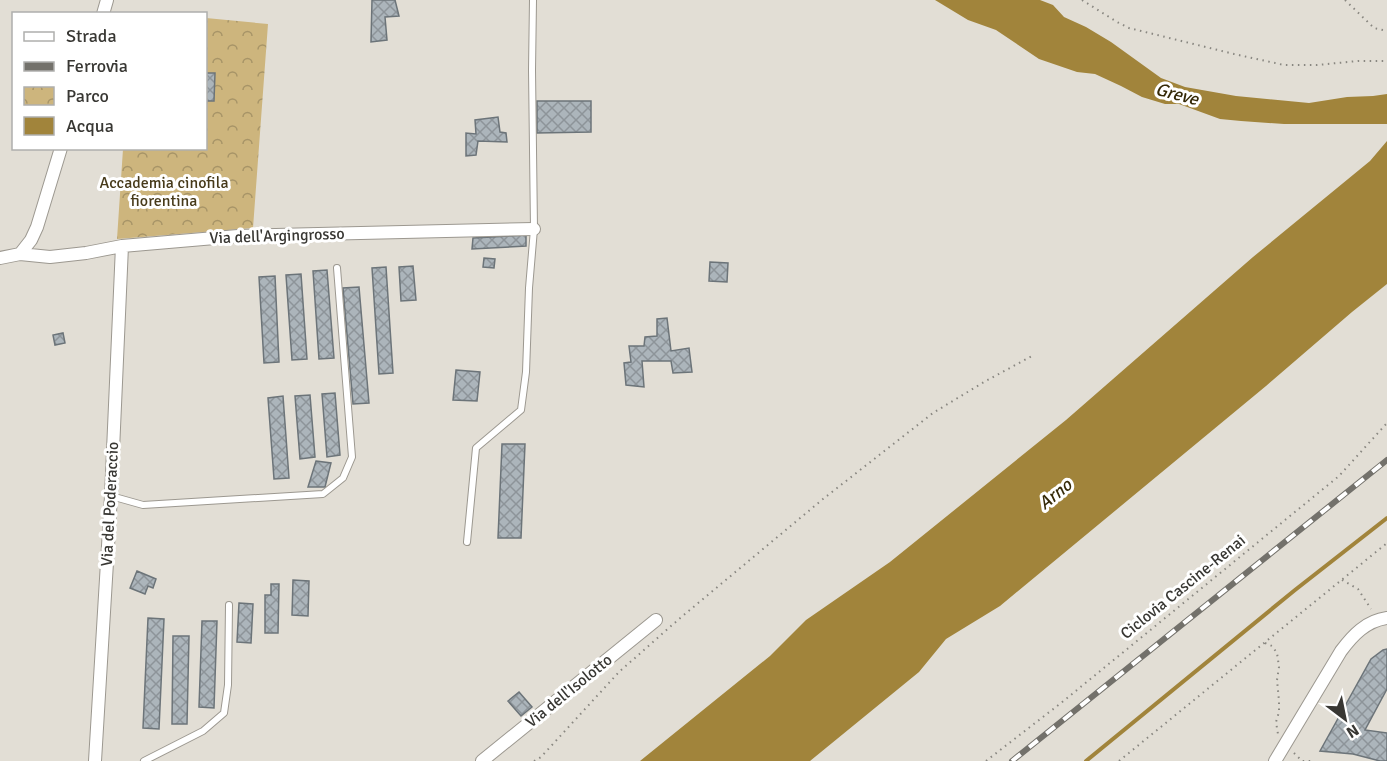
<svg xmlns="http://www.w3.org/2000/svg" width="1387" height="761" viewBox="0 0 1387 761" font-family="Signika,sans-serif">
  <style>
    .park { fill: url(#park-crowns) }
    .water { fill: #a1843b }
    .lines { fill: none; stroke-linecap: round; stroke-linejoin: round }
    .stream { stroke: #a1843b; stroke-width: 4 }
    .building { fill: url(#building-cross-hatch); stroke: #6c7479; stroke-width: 1.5 }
    .service-casing { stroke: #9c9890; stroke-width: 8 }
    .minor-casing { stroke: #9c9890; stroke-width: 14 }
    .path { stroke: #898781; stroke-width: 2; stroke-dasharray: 1.5 4.5; stroke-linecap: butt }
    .service { stroke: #fff; stroke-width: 6 }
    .minor { stroke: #fff; stroke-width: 12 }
    .rail-casing { stroke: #73716b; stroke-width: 6 }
    .rail { stroke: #fff; stroke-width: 4; stroke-dasharray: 11; stroke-linecap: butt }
    .labels { text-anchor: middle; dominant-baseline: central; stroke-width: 6; stroke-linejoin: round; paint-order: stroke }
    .park-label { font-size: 16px; fill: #473a1a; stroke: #fff }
    .street-label { font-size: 16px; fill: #383733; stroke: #fff }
    .water-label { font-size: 18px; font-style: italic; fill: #362a08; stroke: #fff }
  </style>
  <defs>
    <pattern id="park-crowns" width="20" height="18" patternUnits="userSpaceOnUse" patternTransform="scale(1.5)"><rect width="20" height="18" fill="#cdb57d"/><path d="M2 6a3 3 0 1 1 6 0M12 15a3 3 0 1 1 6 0" fill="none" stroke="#a79467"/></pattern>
    <pattern id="building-cross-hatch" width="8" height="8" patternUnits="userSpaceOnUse" patternTransform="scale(1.5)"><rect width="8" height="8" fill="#acb5bb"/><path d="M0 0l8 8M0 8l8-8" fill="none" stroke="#8d9499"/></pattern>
  </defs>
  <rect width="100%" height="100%" fill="#e2ded5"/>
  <!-- park -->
  <path class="park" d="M206 18 268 24 253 228 117 239 123 149 206 148Z"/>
  <!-- water -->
  <path class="water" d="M935 0H1040L1053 5 1064 17 1086 27 1111 42 1161 78 1185 87 1236 96 1309 103 1347 97 1373 96 1387 94V124H1284L1241 121 1220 119 1179 104H1165L1142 97 1121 86 1095 74 1077 72 1039 59 996 30 968 20Z
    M1387 141V284L1352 312 1266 386 1000 606 946 639 919 672 810 761H640L770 656 806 620 890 562 1066 420 1253 257 1370 161Z"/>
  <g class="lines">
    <!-- stream -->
    <path class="stream" d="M1086 761 1295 590 1387 518"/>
  </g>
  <!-- building -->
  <path class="building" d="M372 0H395L399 16 385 17 387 40 371 42Z
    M206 73H215L214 101H206Z
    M537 101H591V132L537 133Z
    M498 117 500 132 506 133 507 142 478 141 476 155 466 156V133L476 134 475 120Z
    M526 235V246L472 249 473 238Z
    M484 258 495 259 494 268 483 267Z
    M710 262 728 263 727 282 709 281Z
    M413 266 416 300 401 301 399 267Z
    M386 267 393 373 379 374 372 268Z
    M327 270 334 358 319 359 313 271Z
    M301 274 307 359 292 360 286 275Z
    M275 276 279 362 264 363 259 277Z
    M359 287 369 403 353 404 343 288Z
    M667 318 671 351 689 348 692 372 673 373 671 361H642L644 387 626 385 624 363 631 362 629 346H644L645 337 657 336V319Z
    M63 333 65 343 55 345 53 335Z
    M456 370 480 372 477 401 453 400Z
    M335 393 340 455 327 457 322 394Z
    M310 395 315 457 300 459 295 396Z
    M283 396 289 478 274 479 268 398Z
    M502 444H525L521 538H498Z
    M316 461 331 463 325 487H308Z
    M137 571 156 579 153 588 148 586 145 594 130 588Z
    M293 580 309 581 308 616 292 615Z
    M271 584H279L278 633H265V595H271Z
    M239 603 253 604 251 643 237 642Z
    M148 618 164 619 159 729 143 728Z
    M202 621H217L214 708 199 707Z
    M173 636H189L187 724H172Z
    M1387 649V689L1365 730 1387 733V761H1380L1353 754 1320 751 1371 659 1383 650Z
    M519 692 532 707 521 716 508 701Z"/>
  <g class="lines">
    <!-- service casing -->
    <g class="service-casing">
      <path id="service" d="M111 496 143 505 323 494 343 478 352 457 337 268
        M467 542 476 448 521 410 526 372 529 288 534 229 532 70 533 0
        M144 761 203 731 224 713 228 685 229 605"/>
    </g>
    <!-- minor casing -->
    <g class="minor-casing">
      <path id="minor" d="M103 14 107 0
        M20 254 31 240 37 227 61 148
        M0 258 20 254 50 257 86 253 122 246 238 236 534 229
        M95 761 111 496 122 246
        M482 761 656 620
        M1275 761 1341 651C1353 635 1366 621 1387 618"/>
    </g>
    <!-- path -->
    <path class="path" d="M1082 0 1117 22 1129 28 1234 54 1284 65H1317L1358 61H1387
      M1345 0 1374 28 1387 31
      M1342 580 1358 589 1371 609
      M1265 643 1272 646 1277 653 1279 667 1277 680 1279 701V712L1276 722 1278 734
      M1294 753 1302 761H1312
      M534 761 541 757 619 672 679 619 823 499 933 413 984 382 1032 356
      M986 761 1061 703 1339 476 1387 423
      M1119 761 1387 543"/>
    <!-- service -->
    <use href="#service" class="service"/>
    <!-- minor -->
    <use href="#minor" class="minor"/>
    <!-- rail casing -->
    <g class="rail-casing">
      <path id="rail" d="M1012 761 1387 460"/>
    </g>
    <!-- rail -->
    <use href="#rail" class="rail"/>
  </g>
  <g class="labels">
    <!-- park labels -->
    <g class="park-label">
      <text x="164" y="183">Accademia cinofila<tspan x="164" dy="18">fiorentina</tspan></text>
    </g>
    <!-- street labels -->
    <g class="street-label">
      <text transform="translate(277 236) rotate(-2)">Via dell'Argingrosso</text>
      <text transform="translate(110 504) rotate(-87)">Via del Poderaccio</text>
      <text transform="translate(1183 587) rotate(-39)">Ciclovia Cascine-Renai</text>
      <text transform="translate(569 691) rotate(-39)">Via dell'Isolotto</text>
    </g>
    <!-- water labels -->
    <g class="water-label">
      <text transform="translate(1177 94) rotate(15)">Greve</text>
      <text transform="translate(1055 494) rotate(-39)">Arno</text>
    </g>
  </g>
  <!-- legend -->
  <rect x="12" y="12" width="195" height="138" fill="#ffffff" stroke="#afafad" stroke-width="1.5"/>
  <rect x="24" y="32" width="30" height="9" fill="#ffffff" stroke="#afafad" stroke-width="1.5"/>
  <text x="66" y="42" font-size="18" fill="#383733">Strada</text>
  <rect x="24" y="62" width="30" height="9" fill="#73716b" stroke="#afafad" stroke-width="1.5"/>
  <text x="66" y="72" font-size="18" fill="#383733">Ferrovia</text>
  <rect x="24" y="87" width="30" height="18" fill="url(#park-crowns)" stroke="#afafad" stroke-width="1.5"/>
  <text x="66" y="102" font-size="18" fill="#383733">Parco</text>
  <rect x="24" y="117" width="30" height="18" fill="#a1843b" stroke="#afafad" stroke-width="1.5"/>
  <text x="66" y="132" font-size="18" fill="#383733">Acqua</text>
  <!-- north arrow -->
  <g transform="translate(1345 719) rotate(148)" stroke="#ffffff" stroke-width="4.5" paint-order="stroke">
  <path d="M0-4.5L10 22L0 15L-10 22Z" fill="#383733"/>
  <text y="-9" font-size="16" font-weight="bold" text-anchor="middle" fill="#383733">N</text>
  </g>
</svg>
